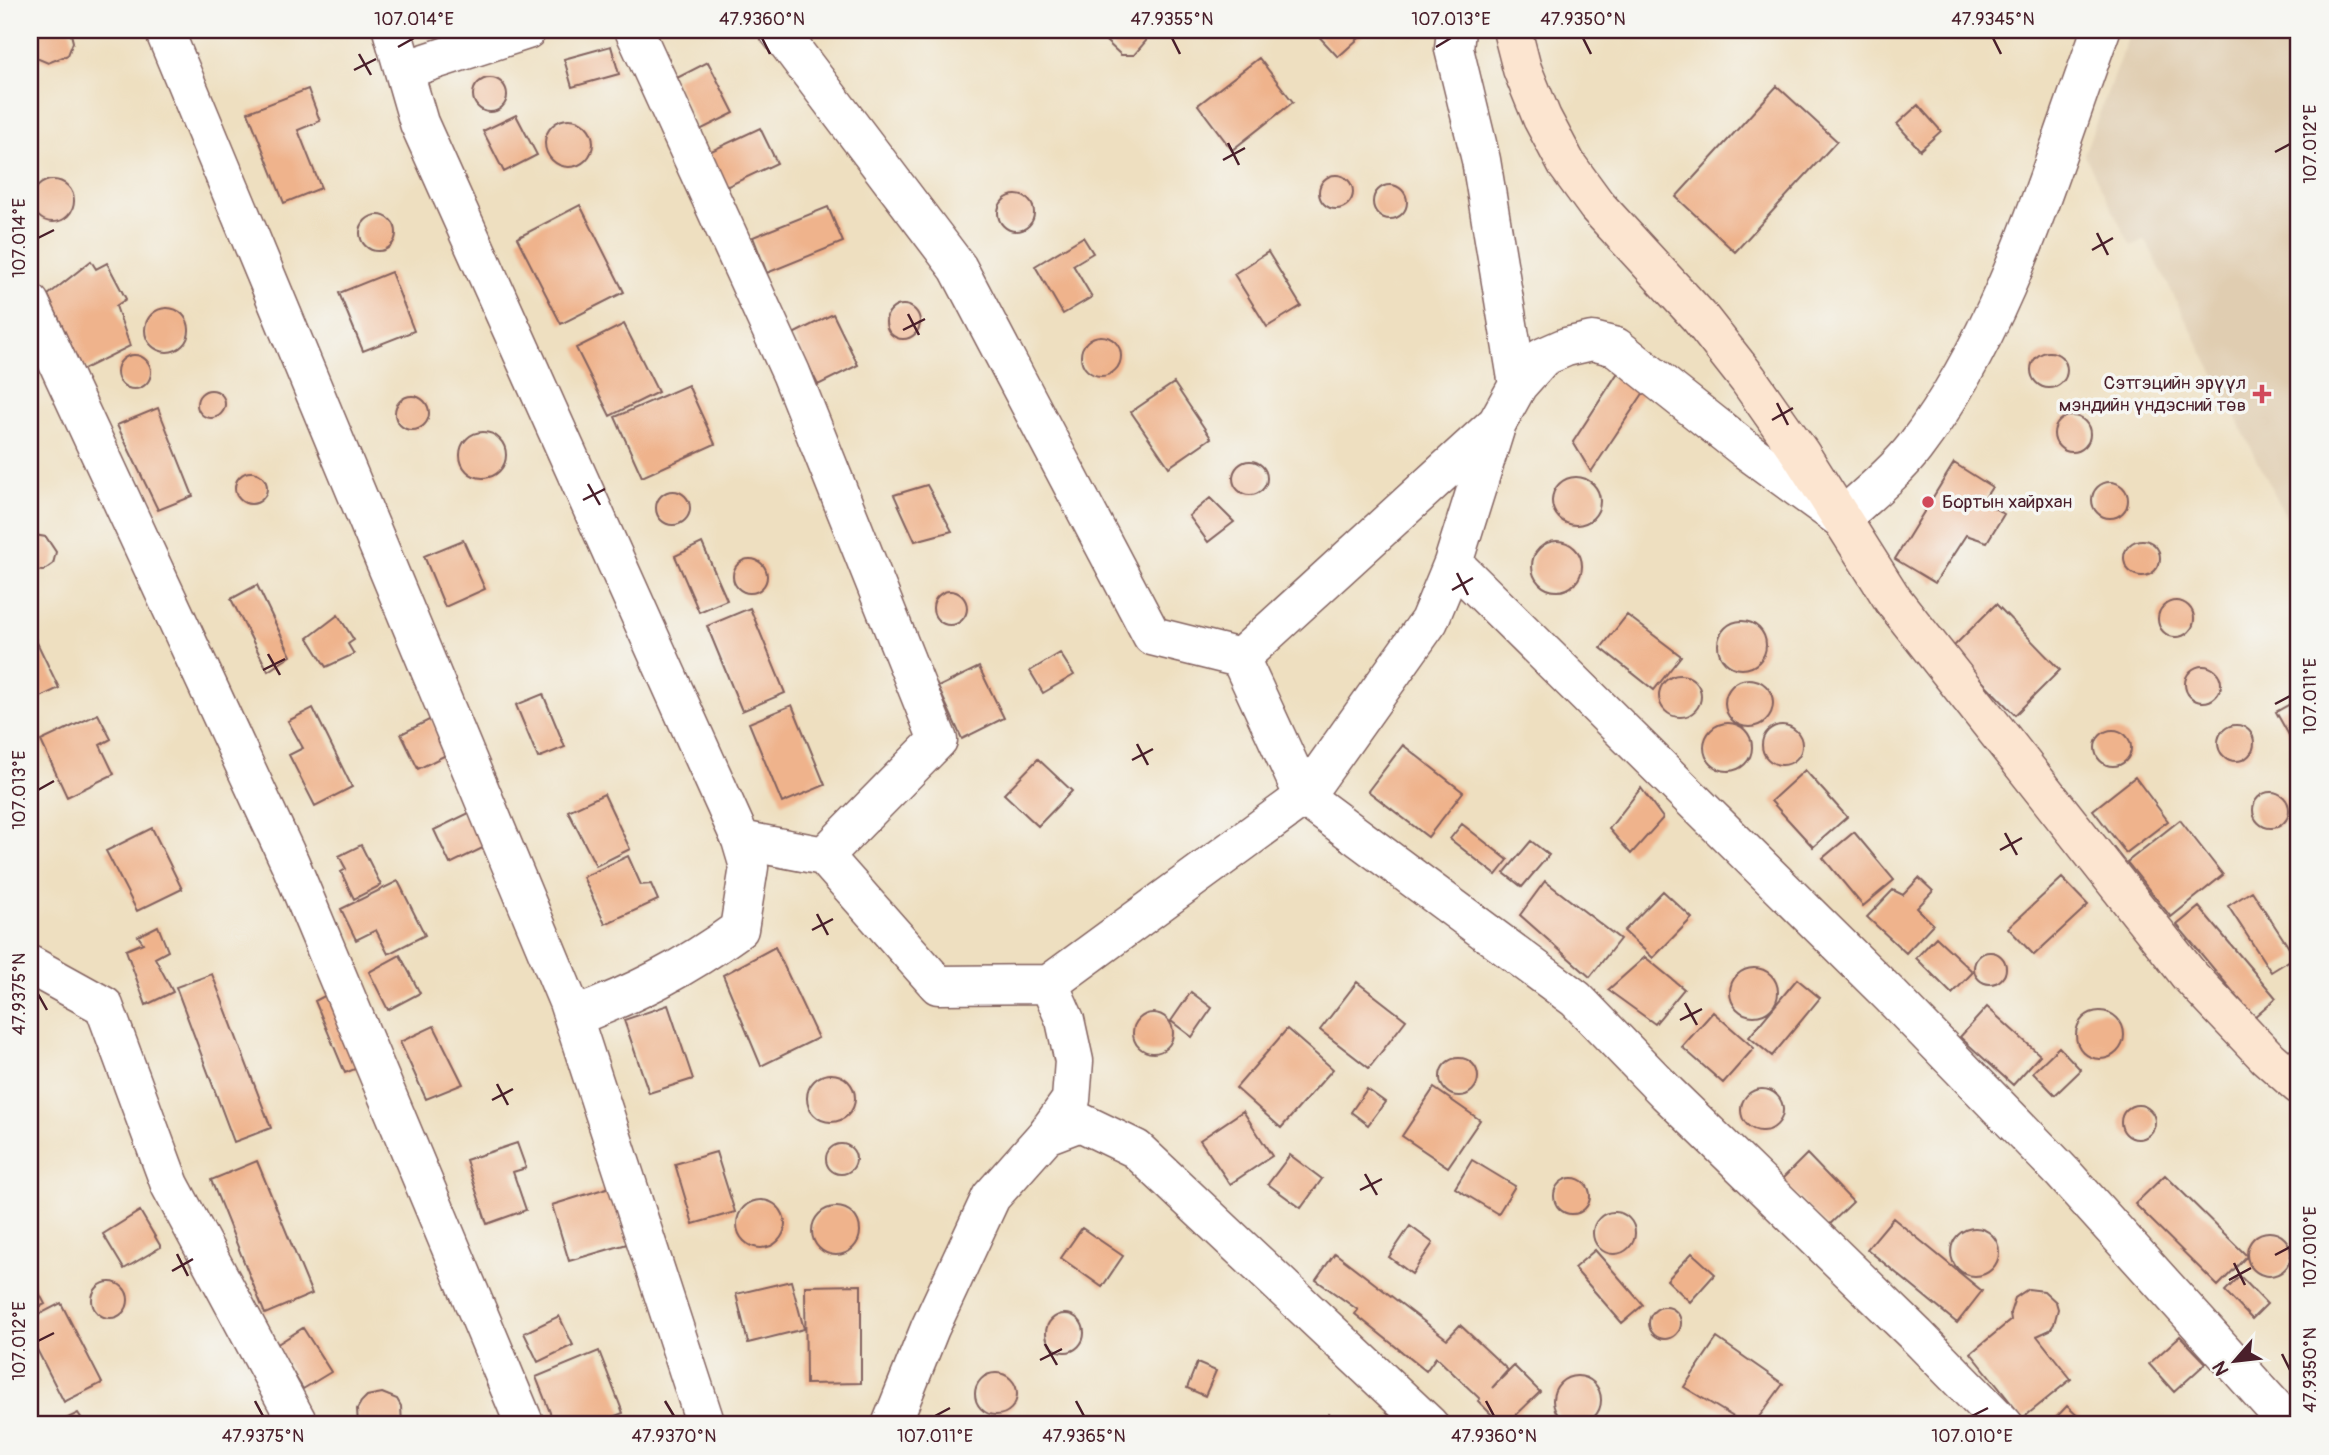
<svg xmlns="http://www.w3.org/2000/svg" width="2329" height="1455" viewBox="0 0 2329 1455" font-family="Pangolin,sans-serif">
  <style>
    .built { fill: #e0cdb1 }
    .building { fill: #efb38c }
    .lines { fill: none; stroke-linecap: round; stroke-linejoin: round }
    .street-casing { stroke: #83625f; stroke-width: 41 }
    .secondary-casing { stroke: #83625f; stroke-width: 41 }
    .street { stroke: #fff; stroke-width: 38 }
    .secondary { stroke: #fce5d0; stroke-width: 38 }
    .ticks { fill: none; stroke: #4a1f2b; stroke-width: 2.5 }
    .poi-dot { fill: #d1495b; stroke: #f6f6f2; stroke-width: 2.5 }
    .labels { text-anchor: middle; dominant-baseline: central; stroke-width: 7; stroke-linejoin: round; paint-order: stroke }
    .poi-label { font-size: 19px; fill: #4a1f2b; stroke: #f6f6f2; text-anchor: end }
    .neatline { fill: none; stroke: #4a1f2b; stroke-width: 2.5 }
    .ticks-label { font-size: 18px; text-anchor: middle; fill: #4a1f2b }
  </style>
  <rect width="100%" height="100%" fill="#f6f6f2"/>
  <filter id="ink" filterUnits="userSpaceOnUse"><feTurbulence type="fractalNoise" baseFrequency=".0143" numOctaves="2"/><feDisplacementMap in="SourceGraphic" scale="14" xChannelSelector="R" yChannelSelector="G"/><feConvolveMatrix kernelMatrix="1 2 1 2 8 2 1 2 1" color-interpolation-filters="sRGB"/></filter>
  <filter id="wash" filterUnits="userSpaceOnUse"><feTurbulence type="fractalNoise" baseFrequency=".00686" numOctaves="4" result="noise"/><feDisplacementMap in="SourceGraphic" scale="28" xChannelSelector="R" yChannelSelector="G"/><feGaussianBlur stdDeviation="1.57" result="paint"/><feColorMatrix in="noise" values="0 0 0 0 0 0 0 0 0 0 0 0 0 0 0 0 0 1.4 0 .05"/><feComposite in="paint" operator="in"/></filter>
  <g filter="url(#wash)">
    <rect width="100%" height="100%" fill="#eedfc0"/>
    <!-- built -->
    <path class="built" d="M2131 30H2299V542L2145 239 2131 246 2084 154Z"/>
    <g id="blocks">
      <!-- building -->
      <path class="building" d="M31 30H70L73 42 68 55 48 63 34 57 30 49Z
        M1107 30H1146V41L1134 55H1121L1106 41Z
        M1313 30H1368L1338 57Z
        M611 46 619 74 572 87 564 59Z
        M1259 58 1293 102 1232 150 1198 105Z
        M708 62 734 113 700 130 675 79Z
        M473 95a17 17 0 1 1 34 0a17 17 0 1 1-34 0Z
        M1777 86 1837 141 1735 252 1676 197Z
        M308 89 320 121 298 130 321 188 284 203 248 112Z
        M1918 105 1941 131 1920 150 1897 124Z
        M516 115 537 155 504 172 483 131Z
        M545 143a24 24 0 1 1 48 0a24 24 0 1 1-48 0Z
        M760 128 777 163 726 187 709 152Z
        M1319 192a17 17 0 1 1 34 0a17 17 0 1 1-34 0Z
        M32 201a21 21 0 1 1 42 0a21 21 0 1 1-42 0Z
        M1373 202a17 17 0 1 1 34 0a17 17 0 1 1-34 0Z
        M998 213a18 18 0 1 1 36 0a18 18 0 1 1-36 0Z
        M580 205 624 292 561 324 517 238Z
        M828 207 843 242 767 273 753 237Z
        M360 233a18 18 0 1 1 36 0a18 18 0 1 1-36 0Z
        M1083 237 1093 253 1073 265 1092 297 1063 314 1035 266Z
        M1268 252 1301 306 1267 327 1234 274Z
        M91 261 96 269 107 263 126 299 116 306 130 346 82 370 48 295Z
        M391 272 414 331 363 351 339 293Z
        M886 322a17 17 0 1 1 34 0a17 17 0 1 1-34 0Z
        M145 330a22 22 0 1 1 44 0a22 22 0 1 1-44 0Z
        M833 314 858 365 818 385 793 334Z
        M624 324 658 392 610 416 576 348Z
        M1081 356a20 20 0 1 1 40 0a20 20 0 1 1-40 0Z
        M2031 370a18 18 0 1 1 36 0a18 18 0 1 1-36 0Z
        M117 372a17 17 0 1 1 34 0a17 17 0 1 1-34 0Z
        M1619 371 1646 389 1591 472 1573 442Z
        M1174 383 1211 438 1169 467 1131 412Z
        M688 385 715 444 642 477 615 417Z
        M197 404a14 14 0 1 1 28 0a14 14 0 1 1-28 0Z
        M395 413a17 17 0 1 1 34 0a17 17 0 1 1-34 0Z
        M158 408 193 496 158 510 117 425Z
        M2054 434a18 18 0 1 1 36 0a18 18 0 1 1-36 0Z
        M460 455a23 23 0 1 1 46 0a23 23 0 1 1-46 0Z
        M1233 478a17 17 0 1 1 34 0a17 17 0 1 1-34 0Z
        M1954 463 1992 487 1983 501 2004 514 1987 542 1966 535 1935 583 1895 559Z
        M235 488a16 16 0 1 1 32 0a16 16 0 1 1-32 0Z
        M1552 501a24 24 0 1 1 48 0a24 24 0 1 1-48 0Z
        M2092 500a18 18 0 1 1 36 0a18 18 0 1 1-36 0Z
        M927 485 952 531 915 541 894 495Z
        M656 508a17 17 0 1 1 34 0a17 17 0 1 1-34 0Z
        M1210 498 1234 522 1208 542 1189 516Z
        M34 535 46 537 56 552 53 564 43 571 30 570V537Z
        M463 540 485 589 445 607 424 556Z
        M2124 558a18 18 0 1 1 36 0a18 18 0 1 1-36 0Z
        M1532 566a25 25 0 1 1 50 0a25 25 0 1 1-50 0Z
        M702 543 727 600 699 612 675 556Z
        M733 576a17 17 0 1 1 34 0a17 17 0 1 1-34 0Z
        M257 585 291 656 268 671 231 599Z
        M933 608a17 17 0 1 1 34 0a17 17 0 1 1-34 0Z
        M2158 619a18 18 0 1 1 36 0a18 18 0 1 1-36 0Z
        M1996 604 2060 670 2015 715 1951 649Z
        M750 608 785 693 742 711 707 626Z
        M338 615 354 640 348 644 354 654 326 667 308 638Z
        M1627 615 1681 656 1654 690 1601 648Z
        M1718 645a24 24 0 1 1 48 0a24 24 0 1 1-48 0Z
        M30 628 59 688 30 702Z
        M1060 653 1074 675 1043 693 1030 671Z
        M2185 684a18 18 0 1 1 36 0a18 18 0 1 1-36 0Z
        M979 667 1004 718 962 739 938 687Z
        M1659 696a21 21 0 1 1 42 0a21 21 0 1 1-42 0Z
        M1725 703a24 24 0 1 1 48 0a24 24 0 1 1-48 0Z
        M543 694 565 747 538 758 516 705Z
        M2299 699V753L2276 712Z
        M792 705 825 785 782 803 749 723Z
        M313 708 352 787 315 806 289 755 303 748 288 721Z
        M98 714 111 739 100 745 114 774 67 797 41 741Z
        M431 719 448 754 418 769 401 734Z
        M1704 747a24 24 0 1 1 48 0a24 24 0 1 1-48 0Z
        M2218 743a18 18 0 1 1 36 0a18 18 0 1 1-36 0Z
        M1762 745a20 20 0 1 1 40 0a20 20 0 1 1-40 0Z
        M2095 748a18 18 0 1 1 36 0a18 18 0 1 1-36 0Z
        M1403 745 1463 792 1428 837 1368 791Z
        M1038 759 1072 791 1038 826 1004 794Z
        M1805 770 1847 817 1813 847 1771 801Z
        M2135 777 2168 821 2126 853 2093 810Z
        M1641 788 1663 818 1631 854 1609 829Z
        M2253 810a18 18 0 1 1 36 0a18 18 0 1 1-36 0Z
        M604 794 630 849 596 866 568 811Z
        M477 809 493 843 450 864 434 830Z
        M2180 820 2223 875 2171 917 2127 862Z
        M1462 824 1508 860 1496 875 1450 839Z
        M152 828 182 889 137 911 106 851Z
        M1854 832 1894 880 1863 906 1823 858Z
        M1531 841 1549 855 1522 887 1504 873Z
        M361 845 381 885 354 899 341 872 346 869 339 856Z
        M628 856 641 885 651 884 658 900 605 924 583 877Z
        M1919 878 1933 891 1917 908 1933 924 1906 953 1867 917 1893 890 1903 895Z
        M2062 878 2088 905 2034 955 2008 928Z
        M398 881 425 935 388 954 376 930 356 940 341 909Z
        M1545 881 1620 939 1590 977 1520 915Z
        M1663 891 1692 918 1653 958 1624 931Z
        M2252 891 2295 957 2271 972 2228 906Z
        M2199 907 2276 998 2254 1017 2177 925Z
        M158 926 168 951 155 958 173 992 146 1005 126 950 143 943 138 936Z
        M1936 937 1973 972 1952 994 1916 958Z
        M775 947 818 1038 761 1066 723 975Z
        M1974 968a16 16 0 1 1 32 0a16 16 0 1 1-32 0Z
        M400 955 420 993 388 1010 369 972Z
        M1645 957 1684 989 1655 1024 1608 990Z
        M1730 992a24 24 0 1 1 48 0a24 24 0 1 1-48 0Z
        M212 974 271 1128 234 1142 176 987Z
        M1797 979 1820 998 1772 1056 1749 1037Z
        M1357 982 1406 1020 1369 1068 1320 1030Z
        M332 992 360 1067 345 1073 315 1001Z
        M1191 992 1212 1008 1192 1037 1171 1021Z
        M668 1005 693 1079 649 1093 624 1020Z
        M1987 1007 2040 1055 2013 1085 1960 1037Z
        M2076 1035a24 24 0 1 1 48 0a24 24 0 1 1-48 0Z
        M1713 1012 1754 1048 1723 1083 1682 1047Z
        M1133 1033a20 20 0 1 1 40 0a20 20 0 1 1-40 0Z
        M434 1026 463 1084 426 1099 400 1042Z
        M1287 1029 1333 1069 1281 1128 1236 1088Z
        M2059 1047 2081 1070 2055 1095 2033 1072Z
        M1440 1077a19 19 0 1 1 38 0a19 19 0 1 1-38 0Z
        M807 1098a24 24 0 1 1 48 0a24 24 0 1 1-48 0Z
        M1434 1088 1480 1120 1448 1167 1402 1136Z
        M1367 1089 1385 1102 1368 1125 1351 1112Z
        M1741 1110a21 21 0 1 1 42 0a21 21 0 1 1-42 0Z
        M2121 1122a17 17 0 1 1 34 0a17 17 0 1 1-34 0Z
        M1243 1111 1272 1156 1230 1184 1200 1140Z
        M517 1143 526 1168 513 1172 526 1210 487 1224 466 1160Z
        M826 1159a15 15 0 1 1 30 0a15 15 0 1 1-30 0Z
        M716 1152 735 1212 693 1224 675 1164Z
        M1807 1154 1853 1202 1827 1227 1781 1180Z
        M1290 1155 1322 1179 1301 1208 1268 1184Z
        M1472 1160 1515 1186 1498 1214 1455 1188Z
        M257 1161 312 1294 265 1314 211 1180Z
        M2165 1175 2247 1256 2218 1286 2135 1204Z
        M1554 1196a18 18 0 1 1 36 0a18 18 0 1 1-36 0Z
        M610 1187 627 1244 569 1261 552 1205Z
        M737 1224a24 24 0 1 1 48 0a24 24 0 1 1-48 0Z
        M812 1231a24 24 0 1 1 48 0a24 24 0 1 1-48 0Z
        M140 1211 161 1247 124 1269 103 1234Z
        M1593 1233a21 21 0 1 1 42 0a21 21 0 1 1-42 0Z
        M1893 1218 1982 1291 1957 1323 1867 1249Z
        M1410 1226 1433 1243 1412 1274 1389 1257Z
        M1082 1228 1123 1256 1102 1287 1061 1258Z
        M1951 1252a24 24 0 1 1 48 0a24 24 0 1 1-48 0Z
        M2247 1254a22 22 0 1 1 44 0a22 22 0 1 1-44 0Z
        M1595 1250 1643 1305 1622 1323 1574 1268Z
        M1335 1253 1447 1339 1460 1325 1508 1370 1492 1388 1514 1366 1540 1392 1512 1419 1518 1425H1498L1500 1423 1478 1401 1480 1399 1436 1357 1426 1371 1355 1314 1358 1310 1316 1280Z
        M1692 1253 1715 1274 1690 1302 1667 1280Z
        M30 1276 45 1304 30 1312Z
        M2240 1276 2267 1304 2252 1319 2225 1291Z
        M791 1281 804 1329 748 1343 736 1294Z
        M92 1300a18 18 0 1 1 36 0a18 18 0 1 1-36 0Z
        M861 1285V1383L806 1384 805 1286Z
        M2028 1289 2044 1291 2056 1302 2058 1309 2054 1324 2050 1330 2037 1336 2071 1379 2023 1418 1971 1353 2011 1320 2010 1313 2015 1298Z
        M61 1303 102 1383 64 1402 30 1336V1319Z
        M1649 1323a16 16 0 1 1 32 0a16 16 0 1 1-32 0Z
        M1046 1333a19 19 0 1 1 38 0a19 19 0 1 1-38 0Z
        M559 1316 573 1345 538 1362 524 1333Z
        M303 1328 331 1372 303 1389 276 1345Z
        M2180 1336 2206 1363 2174 1392 2149 1364Z
        M1717 1338 1783 1384 1753 1425H1747L1684 1387Z
        M599 1351 623 1413 592 1425H555L536 1377Z
        M1197 1363 1216 1371 1205 1396 1187 1388Z
        M975 1394a21 21 0 1 1 42 0a21 21 0 1 1-42 0Z
        M1553 1400a24 24 0 1 1 48 0a24 24 0 1 1-48 0Z
        M382 1393 397 1399 401 1406 402 1425H358L357 1409 361 1402 367 1396Z
        M2067 1406 2087 1425H2049Z
        M78 1413 86 1425H54Z
        M1329 1414 1344 1425H1320Z"/>
    </g>
  </g>
  <g filter="url(#ink)">
    <use href="#blocks" fill-opacity="0" stroke="#83625f" stroke-width="2"/>
    <g class="lines">
      <!-- street casing -->
      <g class="street-casing">
        <path id="street" d="M164 30 568 1002 706 1425
          M392 30 419 123 741 840 824 856 938 985 1049 984
          M634 30 791 373 938 740 824 856
          M778 30 958 268 1152 636 1240 658 1304 797 1576 999 1667 1093 1917 1336 2004 1425
          M1456 30 1454 49 1481 160 1518 385
          M404 70 527 30
          M30 303 290 863 525 1425
          M1453 563 1890 995 2063 1173 2290 1425
          M1240 658 1497 423
          M30 965 104 1006 170 1185 299 1425
          M573 1017C636 993 684 969 739 929L749 867 741 840
          M1046 1135 1080 1122 1136 1149 1429 1425
          M891 1425 930 1328 991 1197 1046 1135 1071 1100 1074 1061 1065 1020 1049 984 1304 797 1429 621 1453 563 1497 423 1518 385 1543 357 1566 347 1592 341 1616 347 1746 450 1841 519C1865 496 1894 474 1914 448 2007 326 2049 171 2101 30"/>
      </g>
      <!-- secondary casing -->
      <g class="secondary-casing">
        <path id="secondary" d="M1512 30 1522 69 1542 118 1567 165 1597 206 1700 318 1748 379 1800 453 1893 600 2189 975 2266 1056 2299 1085"/>
      </g>
      <!-- street -->
      <use href="#street" class="street"/>
      <!-- secondary -->
      <use href="#secondary" class="secondary"/>
    </g>
  </g>
  <!-- ticks -->
  <path class="ticks" d="M762 38 770 54M1172 38 1180 54M1583 38 1591 54M1993 38 2001 54M398 47 414 38M1436 47 1451 38M359 54 371 75M354 70 376 59M1228 143 1239 165M2275 152 2290 144M1223 160 1245 148M2097 233 2108 255M38 238 54 230M2092 250 2113 238M908 314 919 335M903 330 925 319M1777 403 1788 425M1772 420 1793 408M588 484 600 505M583 500 605 489M1457 573 1468 595M1452 590 1473 578M268 654 280 675M263 670 285 659M2275 704 2290 696M1137 744 1148 765M1132 760 1153 749M38 790 54 781M2005 833 2017 855M2000 850 2022 838M817 914 828 935M812 930 833 919M38 994 47 1010M1685 1003 1697 1025M1680 1020 1702 1009M497 1084 508 1105M492 1100 513 1089M1365 1174 1377 1195M1360 1190 1382 1179M177 1254 188 1276M2275 1255 2290 1247M2234 1263 2245 1285M172 1271 193 1259M2229 1280 2251 1268M38 1341 54 1333M1045 1344 1057 1365M2282 1354 2290 1370M1040 1360 1062 1349M255 1401 263 1416M665 1401 674 1416M1076 1401 1084 1416M1486 1401 1494 1416M935 1416 950 1408M1972 1416 1988 1408"/>
  <!-- markers -->
  <g class="poi-dot">
    <path d="M2258.5 383.5h7v7h7v7h-7v7h-7v-7h-7v-7h7z"/>
    <circle cx="1928" cy="502" r="7"/>
  </g>
  <g class="labels">
    <!-- poi labels -->
    <g class="poi-label">
      <text x="2246" y="383">Сэтгэцийн эрүүл<tspan x="2246" dy="22">мэндийн үндэсний төв</tspan></text>
      <text x="1942" y="502" text-anchor="start">Бортын хайрхан</text>
    </g>
  </g>
  <!-- margin -->
  <rect width="2329" height="1455" fill="none" stroke="#f6f6f2" stroke-width="77"/>
  <!-- north arrow -->
  <g transform="translate(2235 1361) rotate(242)" stroke="#f6f6f2" stroke-width="5" paint-order="stroke">
  <path d="M0-5L12 26L0 18L-12 26Z" fill="#4a1f2b"/>
  <text y="-10" font-size="19" font-weight="bold" text-anchor="middle" fill="#4a1f2b">N</text>
  </g>
  <rect x="38" y="38" width="2252" height="1378" class="neatline"/>
  <g class="ticks-label">
    <text x="414" y="25">107.014°E</text>
    <text x="762" y="25">47.9360°N</text>
    <text x="1172" y="25">47.9355°N</text>
    <text x="1451" y="25">107.013°E</text>
    <text x="1583" y="25">47.9350°N</text>
    <text x="1993" y="25">47.9345°N</text>
    <text transform="translate(2310 144) rotate(-90)" y="6">107.012°E</text>
    <text transform="translate(19 238) rotate(-90)" y="6">107.014°E</text>
    <text transform="translate(2310 696) rotate(-90)" y="6">107.011°E</text>
    <text transform="translate(19 790) rotate(-90)" y="6">107.013°E</text>
    <text transform="translate(19 994) rotate(-90)" y="6">47.9375°N</text>
    <text transform="translate(2310 1247) rotate(-90)" y="6">107.010°E</text>
    <text transform="translate(19 1341) rotate(-90)" y="6">107.012°E</text>
    <text transform="translate(2310 1370) rotate(-90)" y="6">47.9350°N</text>
    <text x="263" y="1442">47.9375°N</text>
    <text x="674" y="1442">47.9370°N</text>
    <text x="935" y="1442">107.011°E</text>
    <text x="1084" y="1442">47.9365°N</text>
    <text x="1494" y="1442">47.9360°N</text>
    <text x="1972" y="1442">107.010°E</text>
  </g>
</svg>
